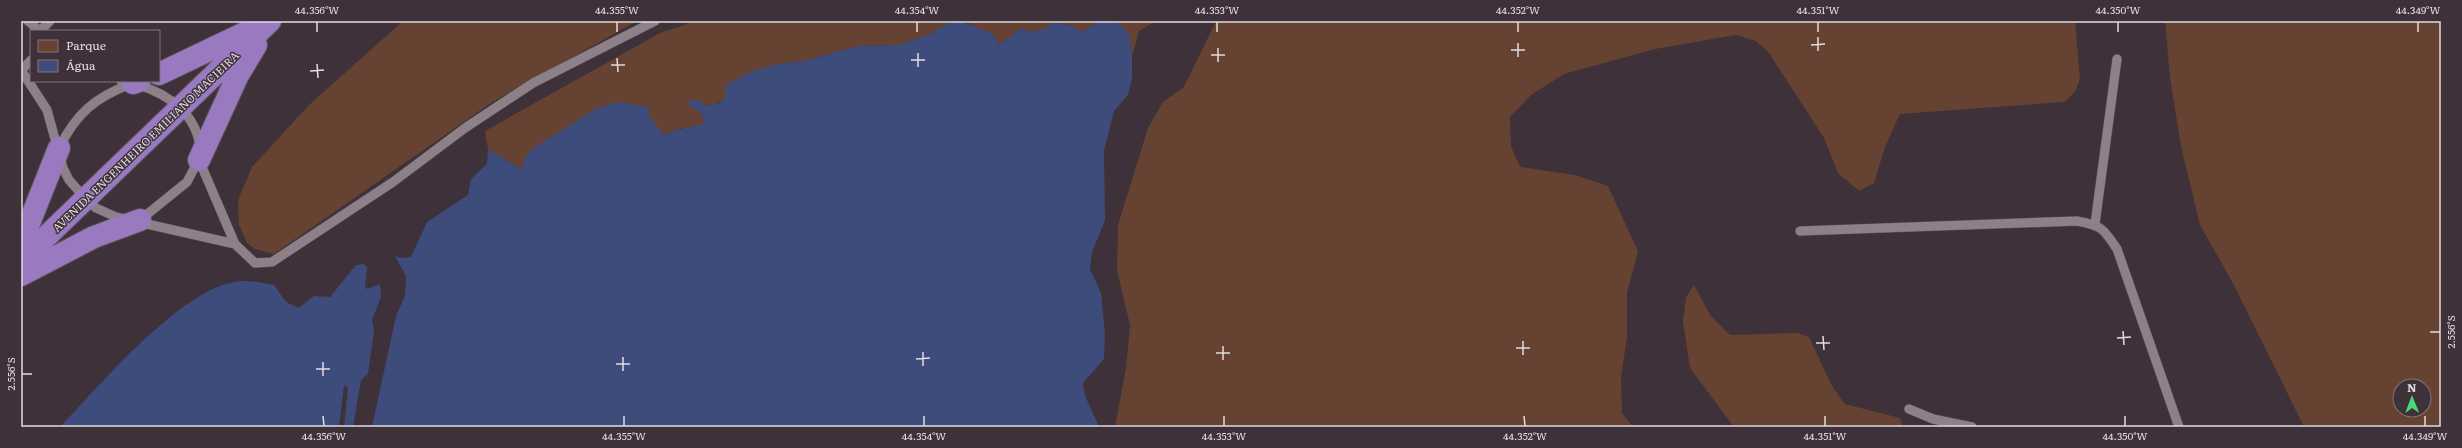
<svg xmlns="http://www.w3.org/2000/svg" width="2462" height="448" viewBox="0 0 2462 448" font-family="Literata,serif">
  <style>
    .green { fill: #654231; fill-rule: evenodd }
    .water { fill: #3e4c7c }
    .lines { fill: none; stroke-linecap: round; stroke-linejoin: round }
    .lane-casing { stroke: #5a5057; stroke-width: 10 }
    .highway-casing { stroke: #5a5057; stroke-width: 24 }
    .lane { stroke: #8e8089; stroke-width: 9 }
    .highway { stroke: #9979c0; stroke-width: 22 }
    .ticks { fill: none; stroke: #e4dce1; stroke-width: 1.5 }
    .labels { text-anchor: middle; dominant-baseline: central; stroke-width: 3; stroke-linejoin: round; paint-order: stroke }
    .street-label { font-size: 11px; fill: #e4dce1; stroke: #3e3139 }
    .neatline { fill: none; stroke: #e4dce1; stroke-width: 1.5 }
    .ticks-label { font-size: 10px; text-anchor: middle; fill: #e4dce1 }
  </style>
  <rect width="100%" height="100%" fill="#3e3139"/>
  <!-- green -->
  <path class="green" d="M403 21H637L491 103 274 254 255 249 247 243 239 225 238 200 252 167 309 105Z
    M696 21H952L930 34 898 45 858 46 804 61 777 64 726 97C714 109 701 105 686 102L701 113 704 124C690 128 676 127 664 135L648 116 523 170 488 149 485 131 660 33Z
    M965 21H1100L1082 32 1070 25 1053 23C1042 30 1034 35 1022 28L999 45 993 34 975 27Z
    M1110 21H1156L1139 31 1132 56C1130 38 1130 28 1110 21Z
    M1216 21H2075L2080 79 2075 92 2064 102 1900 114 1885 147 1874 183 1859 191 1838 173 1824 138 1769 53 1756 41 1736 35 1655 49 1564 74 1531 95 1510 117 1511 146 1520 167 1575 175 1608 186 1638 251 1627 293V337L1621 377 1622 413 1633 427H1115L1126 368 1130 325 1117 271 1118 225 1148 128 1163 102 1184 87Z
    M2165 21H2441V427H2304L2235 287 2200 225 2181 146 2170 78ZM2400 386H2424V410H2400Z
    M1694 285 1710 315 1730 335 1797 333 1809 337 1832 386 1845 404 1900 418 1903 427H1734L1690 368 1683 322 1686 297Z"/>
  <!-- water -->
  <path class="water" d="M952 21C967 21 979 29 993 34L999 45 1022 28C1034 35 1042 30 1053 23L1070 25 1082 32 1100 21 1118 23 1129 33 1132 56V78L1128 95 1114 111 1104 151 1105 220 1092 252 1090 269 1101 293 1105 333 1104 359 1083 383C1083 397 1094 413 1099 427H372L396 316 405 296 406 276 395 256 402 258 411 257 427 222 468 195 471 179 487 164 488 149 523 170V161L532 149 595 109 617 102 648 107 649 116 664 135C677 127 690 129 704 123L701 113 685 102 698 100 706 106 719 103 726 97 725 86 750 72 777 64 804 61 858 46 898 45 930 34Z
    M363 264 367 267 365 286 367 289 380 284 381 297 372 320 374 330 368 374 361 380 353 427H344L348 388 344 385 339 427H60C99 387 186 281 244 281 254 281 265 283 274 285L286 302 299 308 314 296 330 297 356 265Z"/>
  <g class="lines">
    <!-- lane casing -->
    <g class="lane-casing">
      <path id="lane" d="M28 21 40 31
        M40 31 50 21
        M21 70 47 110 63 168 69 180 85 198 96 208 116 217 235 244
        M21 71 31 60
        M121 81C157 87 195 107 200 147
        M59 148C76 114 95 97 131 84
        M199 160 235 244 255 263 272 262 393 182 465 128 533 83 655 21
        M140 220 187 182 199 159
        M2095 224 2117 59
        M1800 231 2077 221C2101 225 2104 229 2117 249L2179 427
        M1909 409 1933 419 1972 427"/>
    </g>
    <!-- highway casing -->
    <g class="highway-casing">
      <path id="highway" d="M159 74 251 30
        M133 83 139 81
        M199 160 238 75 256 45
        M21 238 30 221 59 148
        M21 261 270 21
        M21 275 94 237 140 220"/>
    </g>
    <!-- lane -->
    <use href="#lane" class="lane"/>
    <!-- highway -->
    <use href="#highway" class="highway"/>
  </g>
  <!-- ticks -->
  <path class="ticks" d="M317 22V32M617 22V32M917 22V32M1217 22V32M1518 22V32M1818 22V32M2118 22V32M2418 22V32M1818 37V51M1518 43V57M1811 45 1825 44M1218 48V62M1511 50H1525M918 53V67M1211 55H1225M617 58 618 72M911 60H925M317 64 318 78M611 65H625M310 71 324 70M2123 331 2124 345M2430 332H2440M1823 336 1824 350M2117 338 2131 337M1523 341V355M1816 343H1830M1223 346V360M1516 348H1530M923 352V366M1216 353H1230M623 357V371M916 359 930 358M323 362V376M616 364H630M316 369H330M22 374H32M323 416 324 426M624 416V426M924 416V426M1224 416V426M1524 416 1525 426M1825 416V426M2125 416V426M2425 416V426"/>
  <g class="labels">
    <!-- street labels -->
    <g class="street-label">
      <text transform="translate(145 141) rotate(-44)">AVENIDA ENGENHEIRO EMILIANO MACIEIRA</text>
    </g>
  </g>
  <!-- border -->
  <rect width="2462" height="448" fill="none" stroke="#3e3139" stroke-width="44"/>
  <!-- legend -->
  <rect x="30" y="30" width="130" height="52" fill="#3e3139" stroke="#80757c"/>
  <rect x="38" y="40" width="20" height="12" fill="#654231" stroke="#80757c"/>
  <text x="66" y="50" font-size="12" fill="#e4dce1">Parque</text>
  <rect x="38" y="60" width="20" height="12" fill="#3e4c7c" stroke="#80757c"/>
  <text x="66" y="70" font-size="12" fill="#e4dce1">Água</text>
  <!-- north arrow -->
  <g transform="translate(2412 398) rotate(359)"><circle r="19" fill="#3e3139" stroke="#80757c"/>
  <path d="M0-3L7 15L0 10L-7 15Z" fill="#49d778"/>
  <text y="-6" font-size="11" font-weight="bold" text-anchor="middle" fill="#e4dce1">N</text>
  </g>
  <rect x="22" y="22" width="2418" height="404" class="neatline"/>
  <g class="ticks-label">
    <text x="317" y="14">44.356°W</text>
    <text x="617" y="14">44.355°W</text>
    <text x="917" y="14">44.354°W</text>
    <text x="1217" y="14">44.353°W</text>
    <text x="1518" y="14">44.352°W</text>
    <text x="1818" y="14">44.351°W</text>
    <text x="2118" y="14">44.350°W</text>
    <text x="2418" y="14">44.349°W</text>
    <text transform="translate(2451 332) rotate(-90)" y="4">2.556°S</text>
    <text transform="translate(11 374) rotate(-90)" y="4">2.556°S</text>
    <text x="324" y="440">44.356°W</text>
    <text x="624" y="440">44.355°W</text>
    <text x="924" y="440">44.354°W</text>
    <text x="1224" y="440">44.353°W</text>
    <text x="1525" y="440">44.352°W</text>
    <text x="1825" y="440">44.351°W</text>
    <text x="2125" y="440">44.350°W</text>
    <text x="2425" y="440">44.349°W</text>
  </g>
</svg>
